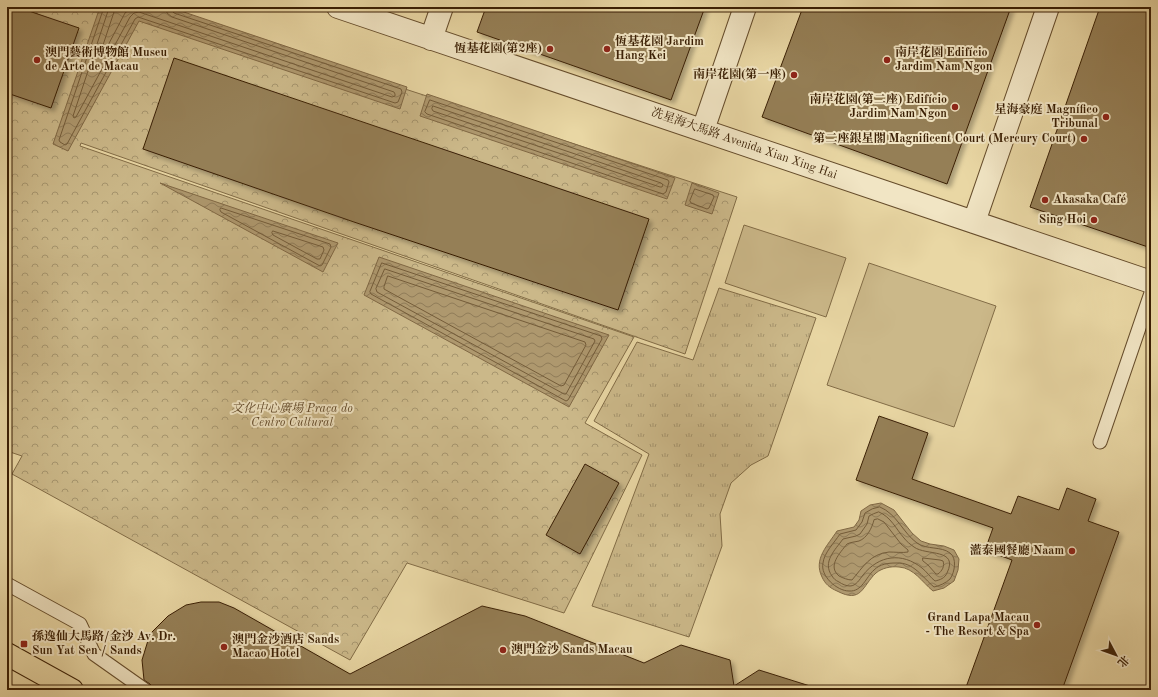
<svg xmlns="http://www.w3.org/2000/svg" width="1158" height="697" viewBox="0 0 1158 697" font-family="'Old Standard TT','Noto Serif SC',serif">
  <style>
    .grass { fill: url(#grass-tufts); stroke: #826c46 }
    .park { fill: url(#park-crowns); stroke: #826c46 }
    .pitch { fill: #cbb889; stroke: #826c46 }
    .water { fill: url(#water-waves); stroke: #806844 }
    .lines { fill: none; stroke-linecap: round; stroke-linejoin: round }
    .shore { stroke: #745c39; stroke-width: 1 }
    .building { fill: #957f57; stroke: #3a1f04; filter: url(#shadow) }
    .lane-casing { stroke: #664d2c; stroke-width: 15 }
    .street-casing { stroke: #664d2c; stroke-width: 24 }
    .primary-casing { stroke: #3a1f04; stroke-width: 24 }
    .lane { stroke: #f1e5c4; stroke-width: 13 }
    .street { stroke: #f1e5c4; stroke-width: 22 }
    .primary { stroke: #e9d7a4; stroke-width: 22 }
    .poi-dot { fill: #8f2418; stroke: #f1e5c4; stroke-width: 1.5 }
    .labels { text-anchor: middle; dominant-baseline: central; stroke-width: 4; stroke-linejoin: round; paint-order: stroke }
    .poi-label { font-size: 12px; font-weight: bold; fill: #3a1f04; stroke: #f1e5c4; text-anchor: end }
    .street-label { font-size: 12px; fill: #3a1f04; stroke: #f1e5c4 }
    .park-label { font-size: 12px; font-style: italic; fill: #5e4525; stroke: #f1e5c4 }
  </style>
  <defs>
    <pattern id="grass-tufts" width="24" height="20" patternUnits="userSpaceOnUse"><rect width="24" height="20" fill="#cbb889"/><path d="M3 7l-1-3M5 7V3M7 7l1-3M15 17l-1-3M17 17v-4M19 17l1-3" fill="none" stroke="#a6956e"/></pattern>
    <pattern id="park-crowns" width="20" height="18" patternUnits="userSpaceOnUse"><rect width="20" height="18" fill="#cbb889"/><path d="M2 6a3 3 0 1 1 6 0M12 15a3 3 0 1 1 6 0" fill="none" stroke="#a6956e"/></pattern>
    <pattern id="water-waves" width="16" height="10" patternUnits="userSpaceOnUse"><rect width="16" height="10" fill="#ae986e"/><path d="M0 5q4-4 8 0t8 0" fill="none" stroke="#8f7b58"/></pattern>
    <filter id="shadow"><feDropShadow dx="3.5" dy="3.5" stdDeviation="2" flood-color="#0004"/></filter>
  </defs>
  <rect width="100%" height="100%" fill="#e9d7a4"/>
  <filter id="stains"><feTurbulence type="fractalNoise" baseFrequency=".005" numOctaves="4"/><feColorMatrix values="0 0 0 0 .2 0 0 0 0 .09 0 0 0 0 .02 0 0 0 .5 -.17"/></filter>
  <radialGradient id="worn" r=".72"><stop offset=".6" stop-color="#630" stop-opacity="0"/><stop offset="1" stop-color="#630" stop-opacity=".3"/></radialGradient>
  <!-- grass -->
  <path class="grass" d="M719 288 816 318 768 456 751 465 731 483 720 514 722 546 689 637 592 606 649 454 594 421 637 342 693 360Z"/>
  <!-- park -->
  <path class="park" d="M7 7H153L737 197 685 354 81 143 80 146 634 337 585 423 642 455 564 613 407 563 350 660 12 474 22 456 7 451Z"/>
  <!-- pitch -->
  <path class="pitch" d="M744 225 846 258 826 317 725 283Z
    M869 263 996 306 954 427 827 385Z"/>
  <!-- water -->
  <path class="water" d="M100 7H169L407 87 400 109 139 21 68 151 53 144Z
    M427 94 675 178 667 199 420 116Z
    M160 183 338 243 323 272Z
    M692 183 719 193 712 214 685 205Z
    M379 257 609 335 569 407 364 295Z
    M881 503 894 510 912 533 921 541 930 544 944 546 954 550 959 559 958 570 954 581 944 588 933 591C922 582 914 568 899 567 891 566 882 568 876 573 862 586 862 604 837 591 830 588 825 584 822 577 813 559 828 545 837 531L854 527 859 520 861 511 870 505Z"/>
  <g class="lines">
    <!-- shore -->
    <path class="shore" d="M104 7 59 140 60 142 65 145 67 144 135 19 138 17 395 103 398 102 402 92 401 89 174 13 171 10V7
      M109 7 108 11 73 116 74 118 76 117 130 17 134 13 139 12 392 97 395 96V94L394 92 172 17 167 13 166 7
      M115 7 114 12 102 48 104 50 106 49 125 13 133 7
      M430 100 668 180 669 182 666 192 663 194 427 114 425 112Z
      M433 106 661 183 663 185 662 187H660L433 111 432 109Z
      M695 189 713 195 714 197 709 208 707 209 691 203 690 201Z
      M221 208 330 244 331 247 322 265 320 266 221 212 220 210Z
      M273 231 323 247 324 250 320 259H317L273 235 272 233Z
      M382 263 601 336 602 339 568 400 566 401 371 294 370 292Z
      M385 269 594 339 595 341 566 394H564L377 292 376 289Z
      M388 276 585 342 586 345 564 385 561 386 384 289V287Z
      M880 507C897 514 903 533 917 543 927 550 941 546 950 553 957 558 955 572 950 579 946 583 939 586 934 587 922 577 914 562 896 563 888 563 880 564 874 570 866 577 862 592 849 591 837 591 820 576 823 563 824 553 834 543 840 534L856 530 862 522 865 513 872 509Z
      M879 512C891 517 896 529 904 538 907 542 910 544 914 547 926 556 959 548 947 573 945 578 940 580 935 581 930 577 927 572 922 568 902 552 879 555 863 575 860 579 856 586 850 586 846 586 842 584 839 582 835 580 834 579 832 576 822 562 835 550 843 539L856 536 860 534 867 524 869 516 873 514Z
      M878 519 884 522 901 544 908 550V552C903 553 895 552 889 552 870 554 863 567 852 580 848 580 843 578 839 576 827 566 840 553 847 544 851 542 855 542 859 541 867 538 872 528 874 520Z
      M923 558 940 560 943 561C945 566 942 571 938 574H936L928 565 923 561Z"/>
  </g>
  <!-- building -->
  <path class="building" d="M7 7H17L79 28 51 108 7 93Z
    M486 7H705L671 100 477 32Z
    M803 7H1011L947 184 762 117Z
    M1100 7H1151V248L1030 207Z
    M174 58 649 219 618 310 354 222 143 149Z
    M879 416 928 433 912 479 1011 514 1018 496 1059 510 1067 488 1096 499 1088 521 1119 532 1062 690H965L1012 560 985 550 993 528 856 480Z
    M585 464 619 483 580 554 546 535Z
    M201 602H219L234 608 350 674 482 606 525 616 644 663 681 645 730 660 734 686 759 670 810 686V690H153L152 686 150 684 144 680 142 660 150 634 168 616 186 605Z"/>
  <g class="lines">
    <!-- lane casing -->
    <g class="lane-casing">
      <path id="lane" d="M1100 442 1151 293
        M7 584 80 624 94 654 145 690"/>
    </g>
    <!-- street casing -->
    <g class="street-casing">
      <path id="street" d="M338 7 1151 282
        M431 39 442 7
        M703 130 745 7
        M974 222 1048 7"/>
    </g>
    <!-- primary casing -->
    <g class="primary-casing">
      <path id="primary" d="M7 654 72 690"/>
    </g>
    <!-- lane -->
    <use href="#lane" class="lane"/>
    <!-- street -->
    <use href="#street" class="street"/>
    <!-- primary -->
    <use href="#primary" class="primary"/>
  </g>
  <!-- markers -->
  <g class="poi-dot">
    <circle cx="550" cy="49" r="4"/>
    <circle cx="607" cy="49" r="4"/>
    <circle cx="37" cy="60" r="4"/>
    <circle cx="887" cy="60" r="4"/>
    <circle cx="794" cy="75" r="4"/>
    <circle cx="955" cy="107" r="4"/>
    <circle cx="1106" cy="117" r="4"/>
    <circle cx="1084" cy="139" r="4"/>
    <circle cx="1045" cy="200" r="4"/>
    <circle cx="1094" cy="220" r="4"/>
    <circle cx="1072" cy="551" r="4"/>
    <circle cx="1037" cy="625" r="4"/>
    <rect x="20" y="640" width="8" height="8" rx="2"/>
    <circle cx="224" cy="647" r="4"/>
    <circle cx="503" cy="650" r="4"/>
  </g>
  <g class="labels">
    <!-- poi labels -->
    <g class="poi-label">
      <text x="615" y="42" text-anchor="start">恆基花園 Jardim<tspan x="615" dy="14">Hang Kei</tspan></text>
      <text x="542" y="49">恆基花園(第2座)</text>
      <text x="45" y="53" text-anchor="start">澳門藝術博物館 Museu<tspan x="45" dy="14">de Arte de Macau</tspan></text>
      <text x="895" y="53" text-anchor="start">南岸花園 Edifício<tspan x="895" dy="14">Jardim Nam Ngon</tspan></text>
      <text x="786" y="75">南岸花園(第一座)</text>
      <text x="947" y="100">南岸花園(第二座) Edifício<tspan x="947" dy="14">Jardim Nam Ngon</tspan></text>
      <text x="1098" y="110">星海豪庭 Magnífico<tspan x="1098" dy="14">Tribunal</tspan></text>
      <text x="1076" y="139">第二座銀星閣 Magnificent Court (Mercury Court)</text>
      <text x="1053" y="200" text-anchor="start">Akasaka Café</text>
      <text x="1086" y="220">Sing Hoi</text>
      <text x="1064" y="551">灆泰國餐廳 Naam</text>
      <text x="1029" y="618">Grand Lapa Macau<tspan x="1029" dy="14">- The Resort &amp; Spa</tspan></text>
      <text x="32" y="637" text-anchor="start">孫逸仙大馬路/金沙 Av. Dr.<tspan x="32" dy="14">Sun Yat Sen / Sands</tspan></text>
      <text x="232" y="640" text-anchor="start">澳門金沙酒店 Sands<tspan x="232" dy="14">Macao Hotel</tspan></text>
      <text x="511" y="650" text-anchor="start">澳門金沙 Sands Macau</text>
    </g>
    <!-- street labels -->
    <g class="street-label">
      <text transform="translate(744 144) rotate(19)">冼星海大馬路 Avenida Xian Xing Hai</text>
    </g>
    <!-- park labels -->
    <g class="park-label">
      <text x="292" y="409">文化中心廣場 Praça do<tspan x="292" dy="14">Centro Cultural</tspan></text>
    </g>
  </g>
  <!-- margin -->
  <rect width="1158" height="697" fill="none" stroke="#e9d7a4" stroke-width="24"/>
  <rect x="8" y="8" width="1142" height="681" fill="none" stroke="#3a1f04" stroke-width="2"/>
  <rect x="12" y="12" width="1134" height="673" fill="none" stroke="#3a1f04"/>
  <!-- north arrow -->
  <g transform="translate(1116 655) rotate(131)" stroke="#f1e5c4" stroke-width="3" paint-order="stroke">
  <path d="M0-3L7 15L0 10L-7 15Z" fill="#3a1f04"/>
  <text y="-6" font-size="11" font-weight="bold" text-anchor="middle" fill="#3a1f04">北</text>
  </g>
  <rect width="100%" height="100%" filter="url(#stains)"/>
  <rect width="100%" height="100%" fill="url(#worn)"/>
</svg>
